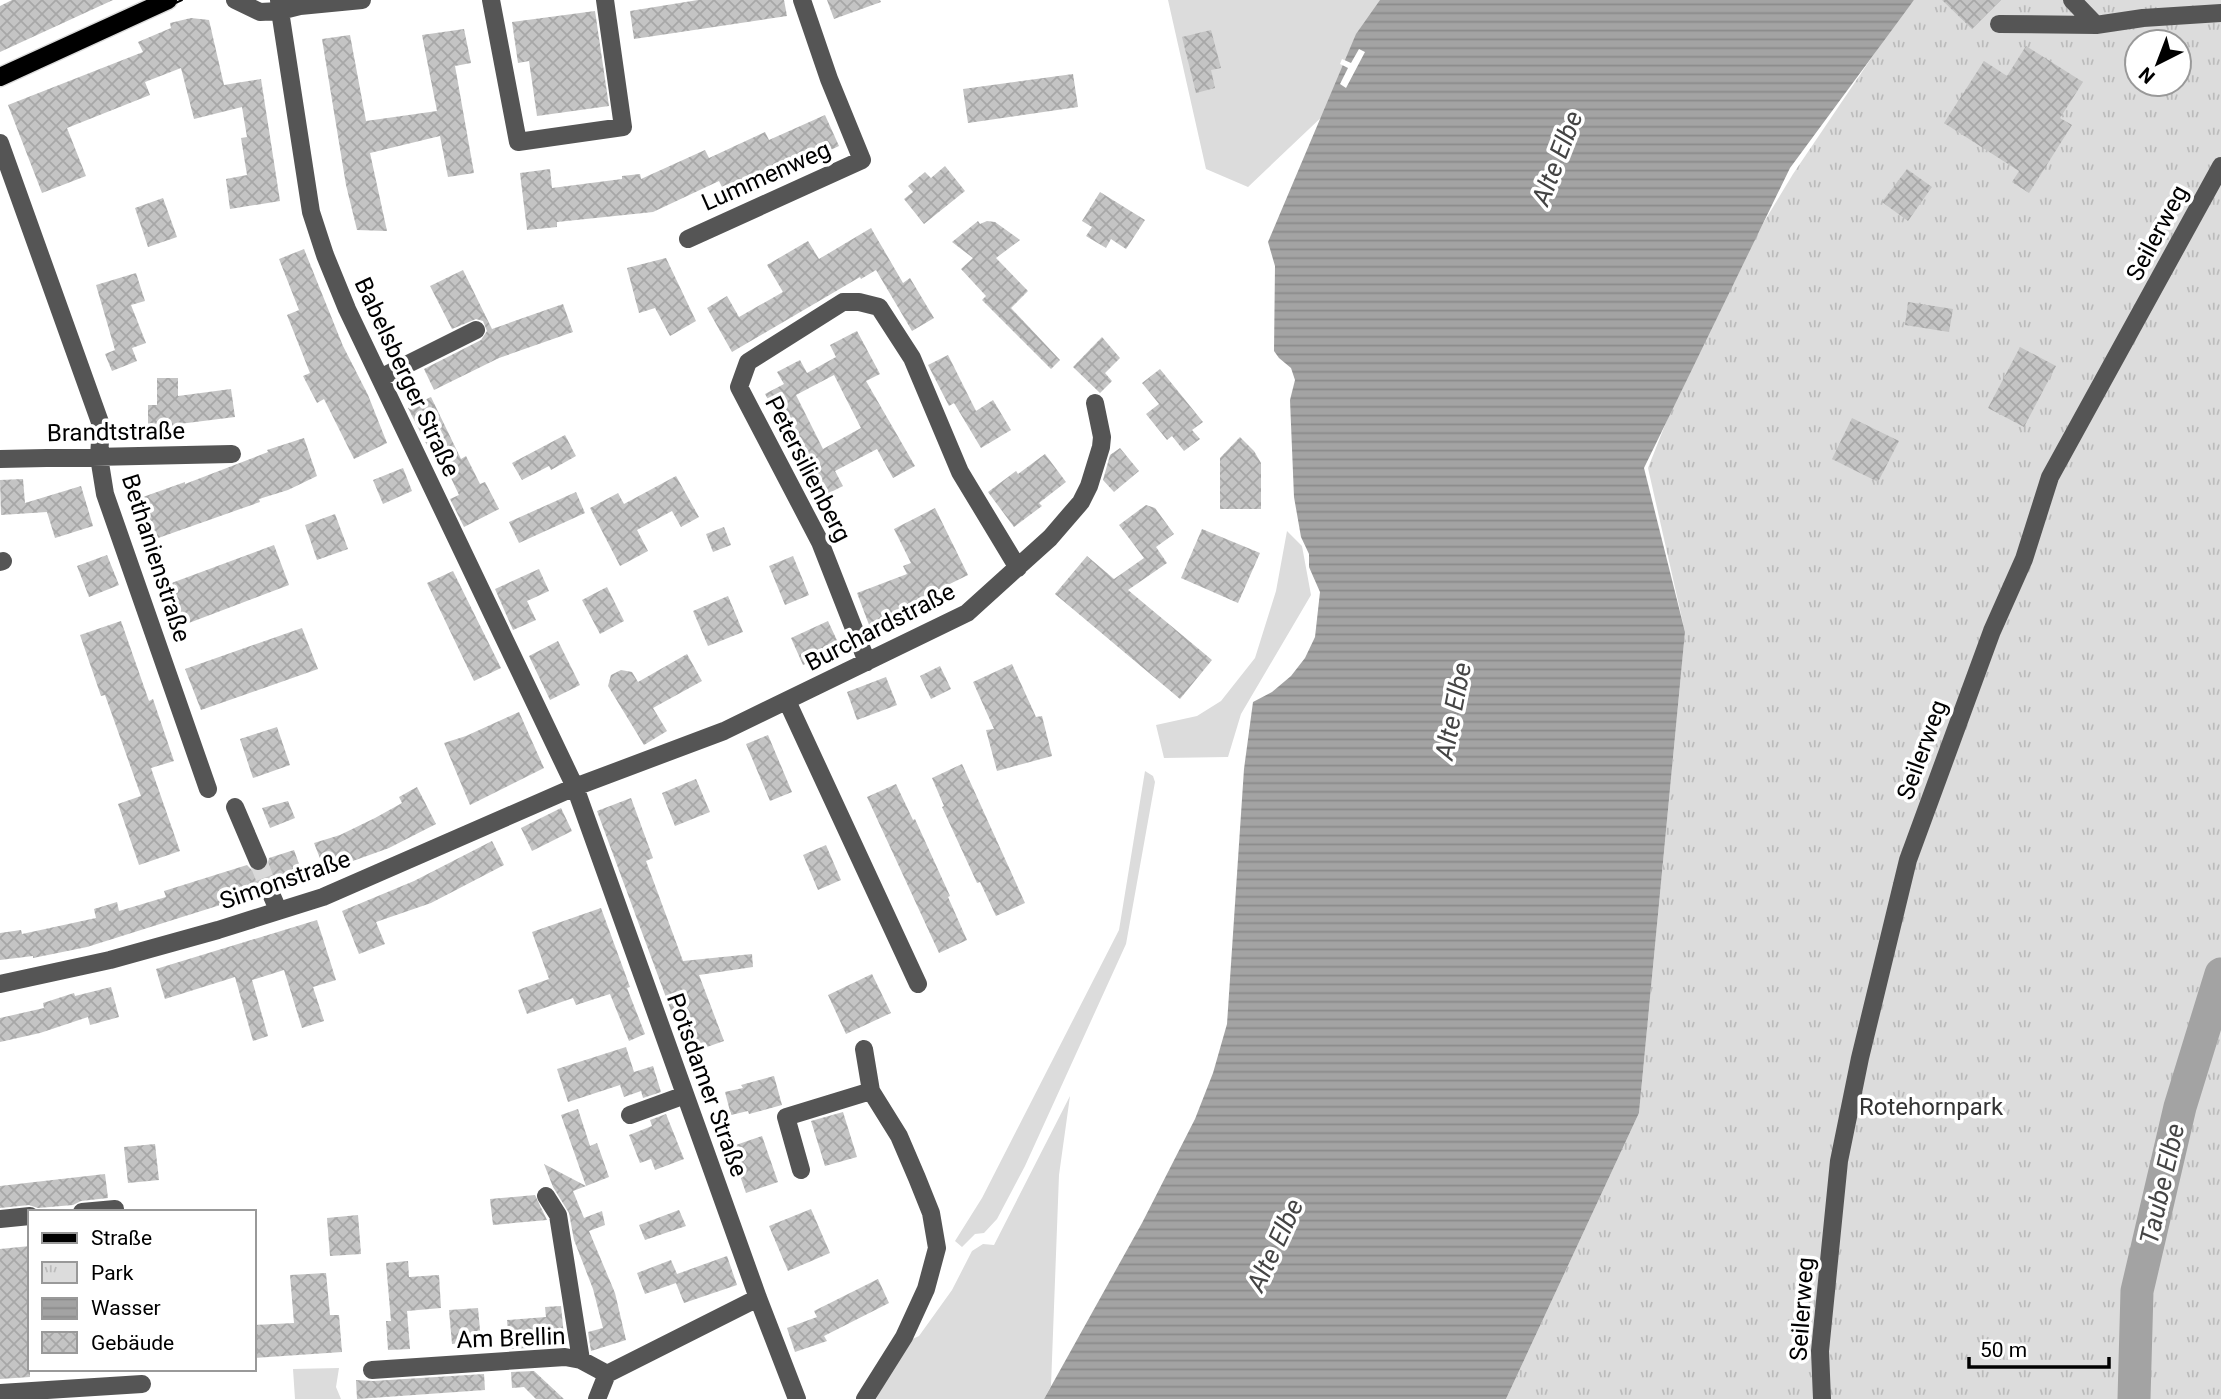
<svg xmlns="http://www.w3.org/2000/svg" width="2221" height="1399" viewBox="0 0 2221 1399" font-family="Roboto,sans-serif">
  <style>
    .grass { fill: #dcdcdc }
    .park { fill: url(#park-tufts); fill-rule: evenodd }
    .water { fill: url(#water-rules) }
    .pier { fill: #fff }
    .lines { fill: none; stroke-linecap: round; stroke-linejoin: round }
    .river { stroke: #a3a3a3; stroke-width: 33 }
    .building { fill: url(#building-cross-hatch); fill-rule: evenodd }
    .minor-tunnel { stroke: #d9d9d9; stroke-width: 18; stroke-dasharray: 18 9; stroke-linecap: butt }
    .major-casing { stroke: #dbdbdb; stroke-width: 21 }
    .minor { stroke: #555; stroke-width: 18 }
    .major { stroke: #000; stroke-width: 18 }
    .tram { stroke: #000; stroke-width: 2 }
    .labels { text-anchor: middle; dominant-baseline: central; stroke-width: 7; stroke-linejoin: round; paint-order: stroke }
    .street-label { font-size: 24px; fill: #000; stroke: #fff }
    .park-label { font-size: 24px; fill: #333; stroke: #fff }
    .water-label { font-size: 26px; font-style: italic; fill: #444; stroke: #fff }
  </style>
  <defs>
    <pattern id="park-tufts" width="24" height="20" patternUnits="userSpaceOnUse" patternTransform="scale(1.75)"><rect width="24" height="20" fill="#dcdcdc"/><path d="M3 7l-1-3M5 7V3M7 7l1-3M15 17l-1-3M17 17v-4M19 17l1-3" fill="none" stroke="#bbb"/></pattern>
    <pattern id="water-rules" width="6" height="5" patternUnits="userSpaceOnUse" patternTransform="scale(1.75)"><rect width="6" height="5" fill="#a3a3a3"/><path d="M0 2.5h6" fill="none" stroke="#8b8b8b"/></pattern>
    <pattern id="building-cross-hatch" width="8" height="8" patternUnits="userSpaceOnUse" patternTransform="scale(1.75)"><rect width="8" height="8" fill="#c4c4c4"/><path d="M0 0l8 8M0 8l8-8" fill="none" stroke="#a7a7a7"/></pattern>
  </defs>
  <rect width="100%" height="100%" fill="#fff"/>
  <!-- grass -->
  <path class="grass" d="M1168 0H1418L1347 93 1248 187 1206 169Z
    M1287 531 1302 546 1311 595 1241 714 1228 757 1164 758 1156 725 1197 716 1221 701 1255 658 1276 591Z
    M1145 771 1153 776 1155 782 1126 944 1025 1166 997 1219 984 1233 975 1234 962 1247 955 1241 982 1198 1119 930Z
    M1070 1096 1059 1175 1051 1386 1044 1399H876L908 1341 919 1336 952 1290 972 1251 983 1244 994 1245Z
    M339 1368 336 1387 341 1399H295L293 1369Z"/>
  <!-- park -->
  <path class="park" d="M1914 0H2221V1399H1506L1639 1113 1685 632 1648 468 1710 311 1793 174 1893 26ZM2137 42H2179V84H2137Z"/>
  <!-- water -->
  <path class="water" d="M1380 0H1914L1790 168 1644 468 1685 632 1639 1113 1506 1399H1044L1142 1223 1195 1119 1213 1073 1227 1024 1244 769 1253 702 1272 692 1291 676 1305 658 1315 637 1320 592 1309 567V554L1301 537 1294 497 1290 400 1295 380 1291 368 1279 358 1274 351 1275 266 1268 242 1356 34Z"/>
  <!-- pier -->
  <path class="pier" d="M1359 49 1365 52 1346 88 1340 84 1348 68 1340 64 1342 59 1351 63Z"/>
  <g class="lines">
    <!-- river -->
    <path class="river" d="M2134 1399 2137 1291 2180 1107 2221 974"/>
  </g>
  <!-- building -->
  <path class="building" d="M12 0H113L0 52V6Z
    M698 0H784L787 16 634 39 630 11Z
    M827 0H880L881 2 834 19Z
    M1942 0H2001L1972 29Z
    M595 11 609 106 537 116 529 61 518 63 512 22Z
    M191 18 209 20 224 85 261 79 280 201 230 209 226 179 247 175 241 138 247 137 242 107 194 119 181 68 145 82 150 95 67 128 86 176 42 193 8 105 143 52 138 42 171 28 170 23Z
    M464 29 471 63 455 66 474 173 448 177 440 136 370 153 387 231 357 230 346 185 322 39 350 35 366 121 437 111 422 35Z
    M1211 30 1221 68 1211 70 1215 88 1196 93 1182 37Z
    M2026 46 2083 82 2060 118 2072 125 2029 193 2012 182 2019 171 1944 123 1984 61 2007 76Z
    M1073 74 1078 107 968 123 963 89Z
    M825 115 839 146 783 172 779 164 723 189 719 181 653 212 557 222V227L527 230 520 173 550 169 552 188 622 179V176L640 174 641 179 705 150 709 158 765 132 769 140Z
    M945 166 965 191 924 224 904 199 913 192 908 186 925 172 931 178Z
    M1907 169 1932 187 1908 221 1882 202Z
    M1100 192 1145 220 1126 249 1111 239 1106 248 1086 236 1092 227 1082 221Z
    M163 198 177 237 148 247 135 208Z
    M978 221 980 224 987 221 995 222 1020 240 996 258 1028 291 1011 308 1060 360 1051 369 982 300 986 296 961 269 973 258 952 242Z
    M871 228 903 283 910 278 934 318 912 331 876 270 861 279 860 277 732 352 707 308 727 296 739 317 783 292 767 265 808 241 819 259Z
    M304 249 343 346 368 395 387 443 354 459 324 399 317 403 303 376 310 373 287 315 299 310 279 259Z
    M666 258 696 321 670 336 655 308 639 313 627 268Z
    M463 270 492 329 563 304 573 332 499 358 434 390 424 369 481 340 487 331 483 321 476 319 452 329 430 286Z
    M136 273 145 301 131 305 146 343 132 348 137 361 112 371 105 354 115 350 96 285Z
    M1908 302 1953 309 1949 332 1905 325Z
    M857 331 880 374 866 381 915 466 893 478 877 449 835 471 843 486 823 496 765 394 784 384 777 372 800 360 807 373 836 357 830 345ZM834 375 861 428 823 449 796 395Z
    M1102 337 1120 358 1105 373 1112 381 1100 393 1073 367Z
    M2020 347 2056 366 2024 427 1988 408Z
    M948 355 976 411 993 400 1011 430 981 448 954 403 949 406 928 365Z
    M1160 369 1203 422 1192 430 1200 439 1184 451 1172 436 1167 440 1146 414 1159 404 1142 383Z
    M157 378H178V396L231 389 235 417 179 424V427H148V405H157Z
    M431 397 461 459 466 456 480 484 485 482 499 509 464 527 450 499 459 495 436 446 429 449 408 408Z
    M1852 418 1899 441 1878 482 1832 459Z
    M565 435 576 456 551 470 549 466 522 480 512 463Z
    M1240 437 1254 451 1261 463V509H1220V458Z
    M304 438 317 476 288 490 259 499 260 502 144 543 129 502 185 482V484L268 452 267 450Z
    M1120 448 1139 471 1114 492 1103 480 1110 455Z
    M1045 454 1066 482 1039 503 1042 506 1014 527 988 492 1016 471 1018 474Z
    M403 468 412 491 383 504 373 480Z
    M676 476 699 517 681 527 672 511 637 530 648 551 620 566 590 508 618 493 624 504Z
    M23 479 25 503 81 486 93 526 55 538 47 512 1 515 0 480Z
    M576 492 585 513 519 543 509 522Z
    M1146 505 1155 508 1174 534 1156 547 1167 563 1128 590 1212 660 1180 699 1055 594 1087 556 1114 579 1144 558 1119 525Z
    M935 508 968 575 897 610 900 618 871 630 857 593 907 574 903 566 911 563 894 529Z
    M335 514 348 549 317 560 305 525Z
    M724 527 731 545 713 552 706 534Z
    M1202 529 1260 553 1238 603 1181 578Z
    M274 545 289 585 173 629 158 588Z
    M107 555 119 585 89 597 77 566Z
    M793 556 809 595 785 605 769 566Z
    M539 569 549 591 527 601 536 620 513 630 495 589Z
    M453 571 501 668 474 681 427 583Z
    M607 587 624 621 600 634 582 600Z
    M728 596 743 632 708 646 693 611Z
    M121 621 149 701 153 699 174 761 151 768 180 851 139 865 118 804 141 796 105 695 101 696 80 635Z
    M828 621 841 649 803 665 791 638Z
    M302 628 318 669 201 710 185 669Z
    M558 641 580 685 550 700 529 656Z
    M687 654 702 681 653 708 667 731 644 745 608 686 611 675 621 670 632 672 638 682Z
    M1012 664 1036 717 1042 716 1052 756 997 771 986 730 994 729 973 682Z
    M940 666 951 689 931 699 920 676Z
    M886 677 897 705 857 720 847 692Z
    M519 712 544 768 470 805 444 743 466 736Z
    M277 727 290 765 253 778 240 739Z
    M768 735 792 792 770 801 746 744Z
    M962 764 1025 903 996 916 980 882 977 883 942 807 944 806 932 778Z
    M696 779 710 812 675 826 662 793Z
    M896 784 913 820 915 819 950 896 948 897 967 940 939 953 867 797Z
    M417 787 436 824 389 848 325 871 314 843 340 835 375 818 402 803 399 797Z
    M631 798 653 858 646 861 683 961 752 954 753 967 699 975 724 1041 687 1054 597 811Z
    M288 801 295 818 270 828 262 808Z
    M561 808 572 831 532 851 521 828Z
    M492 841 504 865 431 903 376 922 385 944 359 954 342 911 414 881Z
    M826 845 841 880 818 890 803 855Z
    M294 850 304 878 280 886 275 880 265 878 260 883 258 893 87 947 33 958V956L0 960V933L21 930 22 934 96 918 94 909 117 902 119 911 166 897 164 891 247 865 252 870 262 872 267 867 269 858Z
    M601 908 630 987 627 988 645 1034 629 1041 610 994 576 1005 573 998 527 1014 518 990 549 979 532 932Z
    M317 920 336 980 313 987 324 1021 302 1028 284 970 252 980 268 1036 253 1041 235 977 165 999 156 969Z
    M872 974 891 1013 846 1034 828 995Z
    M111 987 119 1017 90 1025 88 1017 40 1033 0 1042V1018L44 1008 43 1003 74 993 75 996Z
    M626 1047 634 1072 653 1066 661 1092 643 1098 641 1091 624 1097 620 1085 568 1102 557 1069Z
    M774 1076 782 1105 749 1114 748 1111 731 1115 725 1092 743 1088 741 1085Z
    M578 1109 590 1146 597 1143 609 1177 586 1186 561 1115Z
    M843 1112 857 1157 825 1166 811 1121Z
    M666 1114 684 1159 655 1170 651 1159 640 1163 629 1135 652 1126 650 1120Z
    M762 1136 778 1182 746 1193 730 1147Z
    M155 1144 159 1180 128 1183 124 1147Z
    M544 1164 586 1186 573 1191 584 1218 602 1211 605 1225 589 1231 615 1293 626 1340 591 1351 588 1332 603 1328 593 1289 574 1240 569 1213 553 1187Z
    M105 1174 108 1198 81 1201 73 1205 38 1208 29 1205 0 1208V1186Z
    M535 1195 547 1220 493 1225 490 1199Z
    M811 1209 830 1253 788 1271 769 1226Z
    M679 1210 686 1226 645 1240 639 1225Z
    M358 1215 361 1254 330 1256 327 1218Z
    M30 1246V1377L0 1379V1249Z
    M727 1256 737 1285 684 1303 676 1283 645 1294 637 1273 671 1260 677 1274Z
    M408 1261 409 1277 439 1275 441 1308 407 1311 410 1349 388 1350 386 1321H391L386 1263Z
    M326 1273 330 1315H339L342 1352 254 1358V1325L294 1323 290 1275Z
    M878 1279 889 1303 824 1336 827 1341 795 1352 787 1328 817 1317 814 1311Z
    M561 1306 565 1346 509 1349 507 1320 546 1317 545 1307Z
    M478 1308 481 1341 452 1344 449 1310Z
    M534 1371 564 1399H536L524 1387 512 1388 511 1372Z
    M484 1374 485 1390 357 1399 356 1380 373 1381Z"/>
  <g class="lines">
    <!-- minor-tunnel -->
    <path class="minor-tunnel" d="M258 861 269 889"/>
    <!-- major casing -->
    <g class="major-casing">
      <path id="major" d="M0 77 168 0"/>
    </g>
    <!-- minor -->
    <path class="minor" d="M235 0 260 12 280 11 311 212 325 255 347 309 575 787 758 1298 797 1399
      M279 0 280 11 300 6 362 0
      M491 0 518 142 623 127 605 0
      M2072 0 2096 25 2143 18 2221 13
      M1999 24 2096 25
      M0 143 101 425 99 457 105 494 208 789
      M688 239 862 160 829 79 802 0
      M380 378 476 330
      M0 459 232 454
      M0 562 3 561
      M867 662 820 542 739 387 748 362 843 302H859L879 307 912 358 960 472 1018 568
      M787 701 918 984
      M235 807 258 861
      M269 889 278 910
      M0 984 110 960 218 930 323 897 575 787 724 731 967 613 1050 538 1081 502 1089 486 1101 447 1102 437 1095 403
      M864 1049 871 1091 899 1136 917 1178 931 1213 937 1248 926 1289 904 1337 865 1399
      M630 1115 685 1095
      M801 1170 786 1117 871 1091
      M546 1196 558 1215 581 1360
      M82 1212 115 1209
      M0 1219 30 1216
      M372 1370 565 1357 581 1360 607 1374
      M607 1374 758 1298
      M0 1393 142 1384
      M597 1399 607 1374
      M1822 1399 1820 1351 1839 1161 1860 1058 1908 860 1992 631 2024 559 2050 477 2221 166"/>
    <!-- major -->
    <use href="#major" class="major"/>
    <!-- tram -->
    <path class="tram" d="M0 71 155 0
      M0 83 182 0"/>
  </g>
  <g class="labels">
    <!-- street labels -->
    <g class="street-label">
      <text transform="translate(766 176) rotate(-24)">Lummenweg</text>
      <text transform="translate(2157 233) rotate(-62)">Seilerweg</text>
      <text transform="translate(407 377) rotate(65)">Babelsberger Straße</text>
      <text transform="translate(116 432) rotate(-1)">Brandtstraße</text>
      <text transform="translate(808 469) rotate(63)">Petersilienberg</text>
      <text transform="translate(156 558) rotate(72)">Bethanienstraße</text>
      <text transform="translate(880 627) rotate(-27)">Burchardstraße</text>
      <text transform="translate(1922 750) rotate(-70)">Seilerweg</text>
      <text transform="translate(285 880) rotate(-19)">Simonstraße</text>
      <text transform="translate(707 1085) rotate(70)">Potsdamer Straße</text>
      <text transform="translate(1802 1309) rotate(-86)">Seilerweg</text>
      <text transform="translate(511 1338) rotate(-2)">Am Brellin</text>
    </g>
    <!-- park labels -->
    <g class="park-label">
      <text x="1931" y="1107">Rotehornpark</text>
    </g>
    <!-- water labels -->
    <g class="water-label">
      <text transform="translate(1557 158) rotate(-69)">Alte Elbe</text>
      <text transform="translate(1453 711) rotate(-79)">Alte Elbe</text>
      <text transform="translate(2162 1184) rotate(-77)">Taube Elbe</text>
      <text transform="translate(1275 1245) rotate(-65)">Alte Elbe</text>
    </g>
  </g>
  <!-- legend -->
  <rect x="28" y="1210" width="228" height="161" fill="#ffffff" stroke="#999999" stroke-width="2"/>
  <rect x="42" y="1233" width="35" height="10" fill="#000000" stroke="#999999" stroke-width="2"/>
  <text x="91" y="1245" font-size="21" fill="#000000">Straße</text>
  <rect x="42" y="1262" width="35" height="21" fill="url(#park-tufts)" stroke="#999999" stroke-width="2"/>
  <text x="91" y="1280" font-size="21" fill="#000000">Park</text>
  <rect x="42" y="1298" width="35" height="21" fill="url(#water-rules)" stroke="#999999" stroke-width="2"/>
  <text x="91" y="1315" font-size="21" fill="#000000">Wasser</text>
  <rect x="42" y="1332" width="35" height="21" fill="url(#building-cross-hatch)" stroke="#999999" stroke-width="2"/>
  <text x="91" y="1350" font-size="21" fill="#000000">Gebäude</text>
  <!-- north arrow -->
  <g transform="translate(2158 63) rotate(222)"><circle r="33" fill="#ffffff" stroke="#999999" stroke-width="2"/>
  <path d="M0-5L12 26L0 18L-12 26Z" fill="#000000"/>
  <text y="-10" font-size="19" font-weight="bold" text-anchor="middle" fill="#000000">N</text>
  </g>
  <!-- scale -->
  <path d="M1969 1357v10h140v-10" fill="none" stroke="#000000" stroke-width="3.5"/>
  <text x="1980" y="1357" font-size="21" fill="#000000" stroke="#ffffff" stroke-width="5" paint-order="stroke">50 m</text>
</svg>
